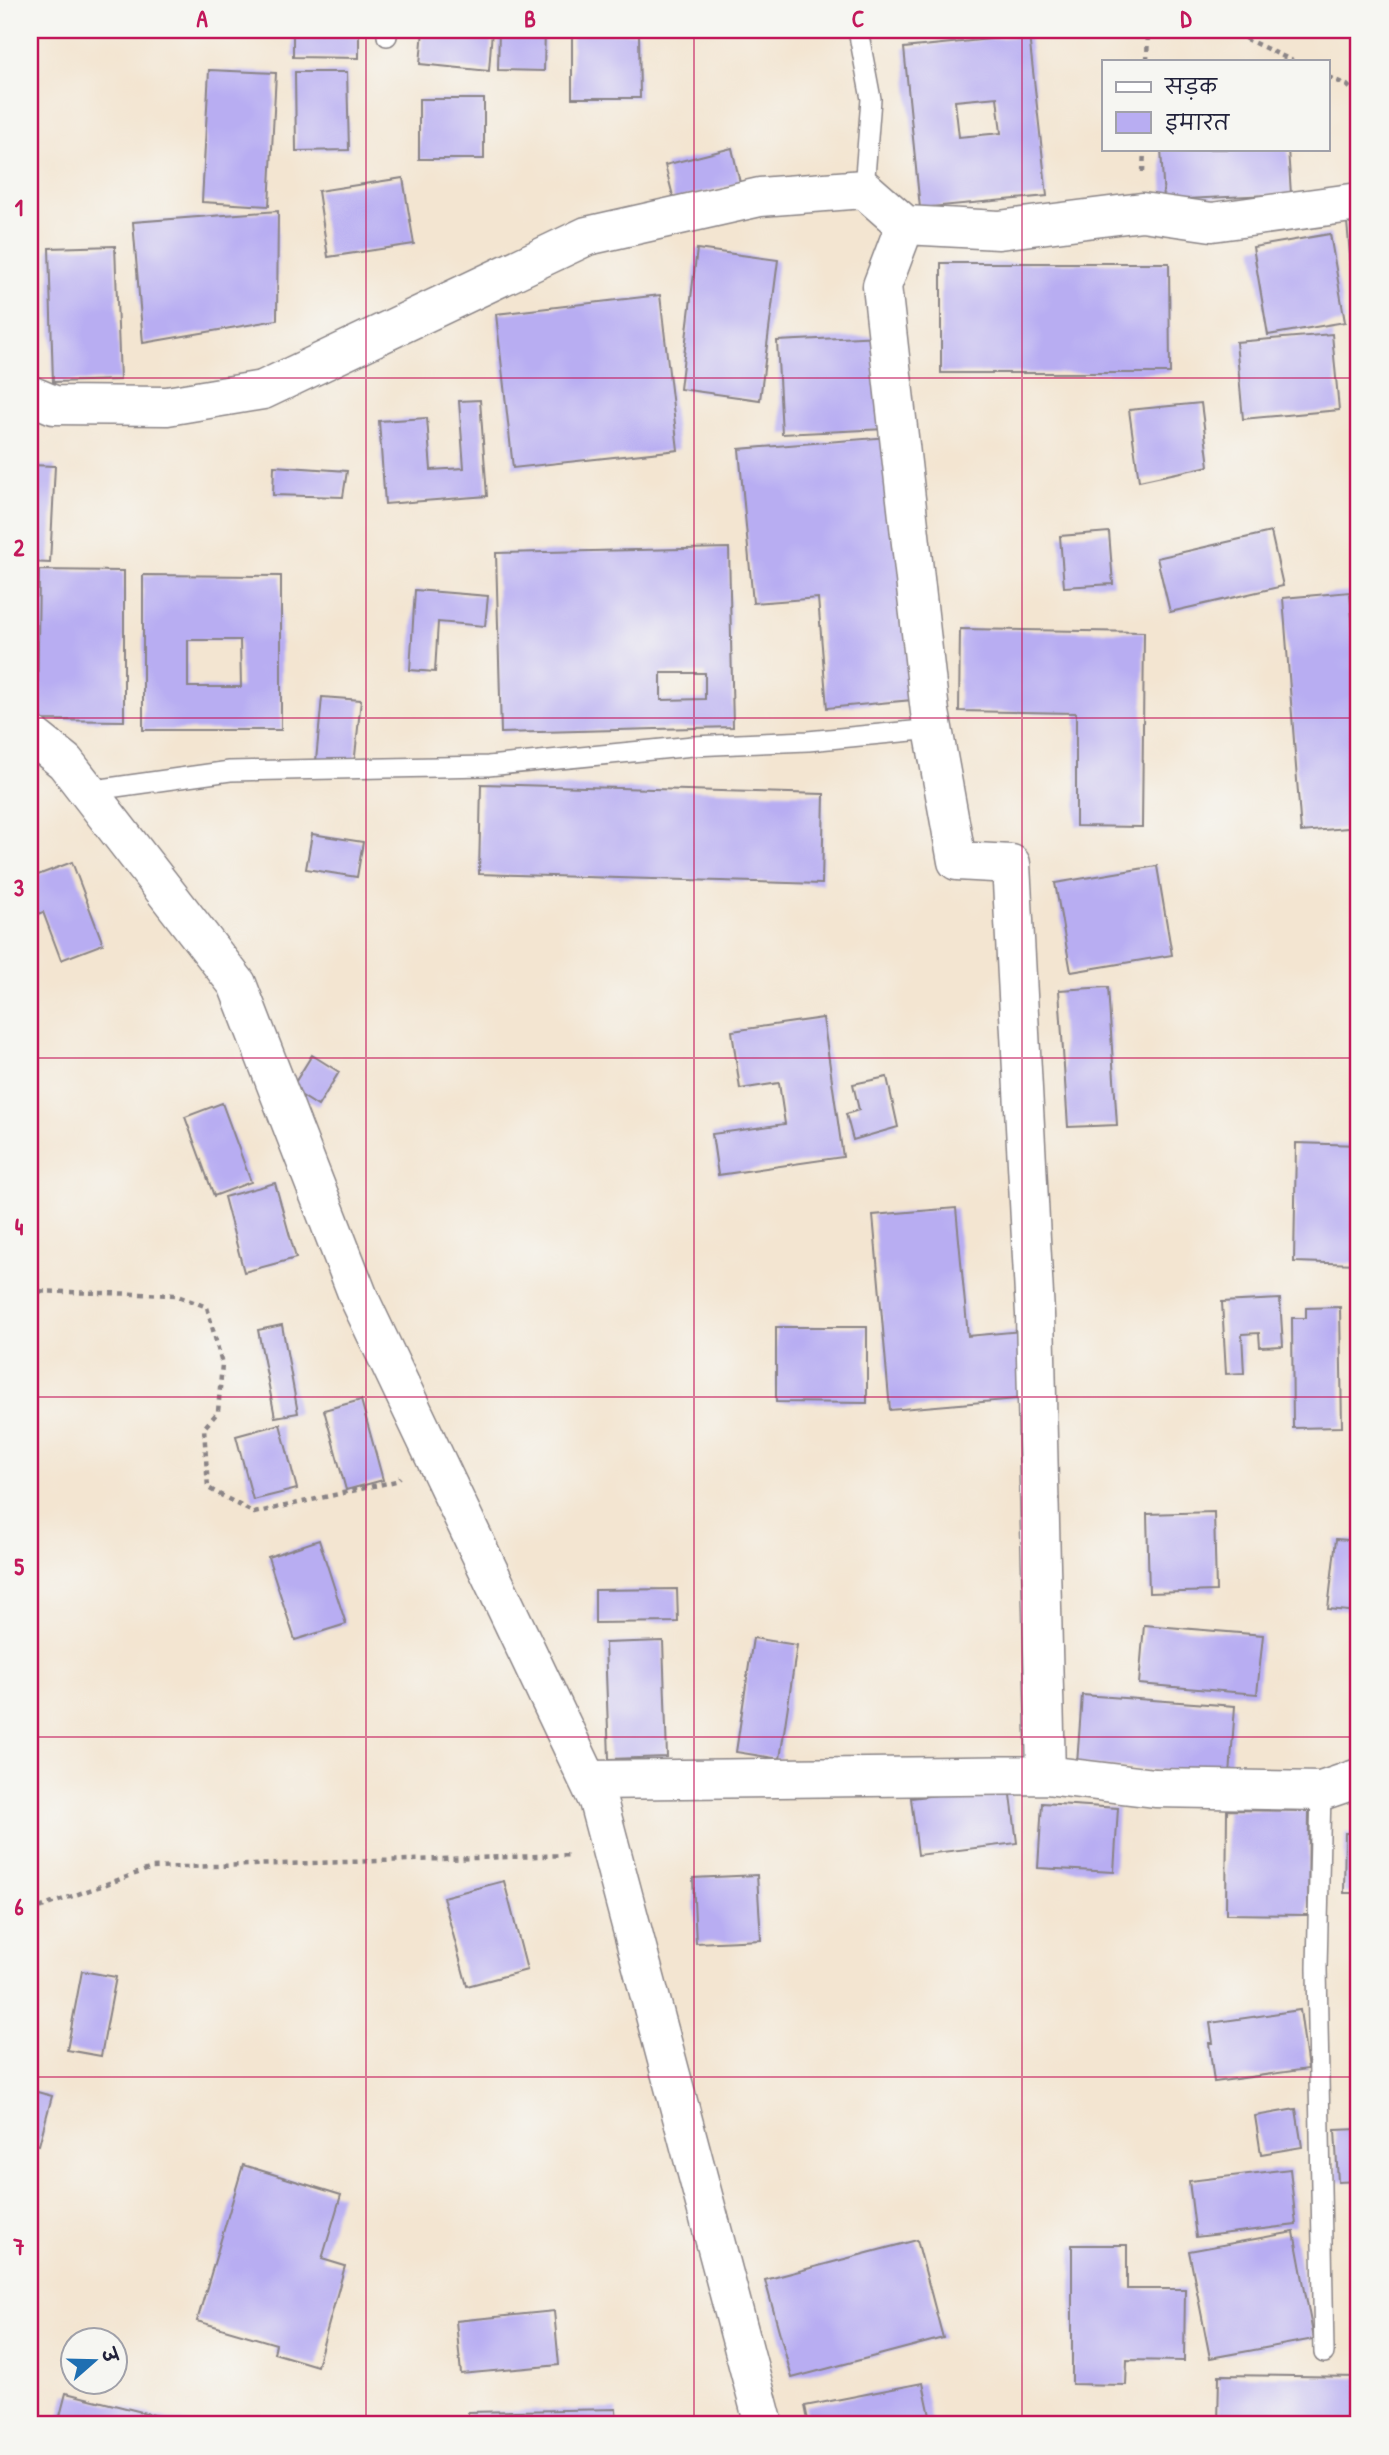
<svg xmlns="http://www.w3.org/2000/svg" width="1389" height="2455" viewBox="0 0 1389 2455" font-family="'Patrick Hand','Playpen Sans Deva',sans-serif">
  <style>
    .building { fill: #b8adf2; fill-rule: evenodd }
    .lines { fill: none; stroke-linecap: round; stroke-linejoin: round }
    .lane-casing { stroke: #8a8486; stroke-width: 22 }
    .street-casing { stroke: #8a8486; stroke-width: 41 }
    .path { stroke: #8a8486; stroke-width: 4.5; stroke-dasharray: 5 5; stroke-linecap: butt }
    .lane { stroke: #fff; stroke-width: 19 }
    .street { stroke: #fff; stroke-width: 38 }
    .grid { fill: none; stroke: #c2185b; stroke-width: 2; stroke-opacity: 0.55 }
    .neatline { fill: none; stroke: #c2185b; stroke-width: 2.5 }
    .grid-label { font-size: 23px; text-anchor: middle; font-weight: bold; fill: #c2185b }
  </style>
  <rect width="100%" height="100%" fill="#f6f6f2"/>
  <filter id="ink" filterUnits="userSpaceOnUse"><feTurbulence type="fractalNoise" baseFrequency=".0143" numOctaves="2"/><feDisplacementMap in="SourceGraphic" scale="14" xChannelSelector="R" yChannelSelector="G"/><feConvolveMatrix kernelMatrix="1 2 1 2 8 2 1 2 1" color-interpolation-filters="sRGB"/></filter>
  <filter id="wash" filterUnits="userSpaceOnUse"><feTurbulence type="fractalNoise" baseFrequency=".00686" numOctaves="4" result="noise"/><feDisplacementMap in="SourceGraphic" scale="28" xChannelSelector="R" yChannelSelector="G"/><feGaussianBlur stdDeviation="1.57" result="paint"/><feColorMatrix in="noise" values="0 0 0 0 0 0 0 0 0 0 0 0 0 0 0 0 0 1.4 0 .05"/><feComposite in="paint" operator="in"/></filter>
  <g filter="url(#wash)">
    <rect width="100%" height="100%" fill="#f3e5d1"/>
    <g id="blocks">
      <!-- building -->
      <path class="building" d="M293 30H359V58L293 57Z
        M423 30H492L489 71 420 64Z
        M499 30H545L544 71 498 70Z
        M572 33H639L640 98H572Z
        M1029 35 1047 196 920 208 904 48ZM997 97 1001 133 959 137 955 101Z
        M209 70 276 73 269 206 202 202Z
        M295 72H347L349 150 296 151Z
        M419 99H484V159H419Z
        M732 148 740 183 674 200 665 165Z
        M1161 149H1288L1291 194 1164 200Z
        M403 178 414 244 328 257 318 191Z
        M278 211 277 320 143 343 133 222Z
        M1359 221V299H1354L1347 222Z
        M1330 234 1345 322 1268 335 1253 247Z
        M115 246 120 380 53 382 49 248Z
        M697 249 778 260 760 400 680 389Z
        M941 263H1169L1170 373H941Z
        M660 295 678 450 513 468 496 314Z
        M1332 334 1339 410 1243 419 1236 342Z
        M881 336 885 429 782 434 777 341Z
        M480 400 487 496 385 504 379 421 427 418 431 470 464 468 459 401Z
        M1201 403 1209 466 1139 481 1129 410Z
        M889 437 912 700 827 708 818 598 753 603 739 449Z
        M30 465 55 466 50 563 30 562Z
        M274 466 347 471 343 497 273 495Z
        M1109 532 1113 584 1064 587 1060 536Z
        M1271 532 1283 586 1170 612 1157 558Z
        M729 548 733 727 501 733 496 553ZM661 673H705V699L661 700Z
        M39 570 124 571V721L37 720Z
        M143 575 281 576V730H143ZM188 640H240L241 687H188Z
        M415 590 488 596 485 626 438 622 435 672 410 670Z
        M1350 592 1359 708V827L1301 832 1283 598Z
        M960 629 1144 632 1142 827 1076 826V713L959 711Z
        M322 697 361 700 354 765 316 761Z
        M481 784 824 794 822 884 479 874Z
        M312 834 363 842 357 877 306 869Z
        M72 862 103 944 61 960 43 912 30 917V878Z
        M1157 866 1172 955 1071 972 1055 883Z
        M1108 987 1117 1125 1068 1127 1059 990Z
        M823 1018 843 1157 718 1175 712 1134 785 1124 779 1083 740 1089 732 1031Z
        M312 1055 339 1072 318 1106 291 1089Z
        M887 1077 898 1127 853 1140 846 1114 859 1110 853 1084Z
        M222 1103 251 1182 214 1196 185 1117Z
        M1296 1143 1359 1145V1264L1294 1262Z
        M275 1183 296 1258 244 1272 224 1197Z
        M956 1208 968 1336 1022 1331 1028 1398 890 1410 873 1215Z
        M1280 1299 1283 1346 1260 1347 1259 1333 1242 1334 1244 1373 1226 1374 1222 1302Z
        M1340 1307 1342 1427 1293 1428 1292 1318H1306V1308Z
        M282 1325 298 1413 275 1417 258 1330Z
        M776 1327H867V1403L776 1402Z
        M361 1400 383 1480 346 1490 324 1410Z
        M280 1424 297 1489 253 1500 236 1436Z
        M1214 1512 1216 1591 1149 1593 1147 1514Z
        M1336 1539 1359 1541V1612L1328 1609Z
        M319 1540 346 1624 295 1640 268 1557Z
        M677 1589 678 1622 595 1623V1590Z
        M1144 1625 1263 1635 1257 1694 1139 1684Z
        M753 1638 797 1645 780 1759 736 1752Z
        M663 1641 667 1757 609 1759 605 1643Z
        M1082 1695 1235 1706 1230 1775 1077 1764Z
        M1010 1787 1017 1843 918 1855 911 1798Z
        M1042 1803 1118 1808 1114 1872 1038 1868Z
        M1227 1810 1309 1811 1308 1915 1226 1914Z
        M1345 1833H1359V1893H1344Z
        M757 1875 761 1940 696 1943 693 1878Z
        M504 1881 527 1970 467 1986 443 1897Z
        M82 1971 116 1977 101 2056 67 2050Z
        M1300 2010 1308 2069 1214 2082 1209 2043H1213L1210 2023Z
        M30 2090 52 2096 39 2145 30 2143Z
        M1296 2109 1302 2147 1261 2154 1255 2116Z
        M1359 2129V2181L1338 2182 1335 2130Z
        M243 2165 341 2195 322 2259 345 2266 317 2366 274 2353 276 2344 197 2321Z
        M1290 2169 1296 2225 1196 2237 1189 2181Z
        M1294 2232 1314 2339 1210 2358 1189 2251Z
        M917 2240 943 2338 792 2378 765 2280Z
        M1072 2245H1127V2289H1185L1184 2361 1127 2360 1126 2385 1072 2384Z
        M554 2311 559 2365 461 2374 456 2321Z
        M1219 2375 1359 2377V2425H1218Z
        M923 2383 932 2425H809L805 2406Z
        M66 2393 190 2424V2425H95L60 2416Z
        M616 2409 617 2425H468V2412Z"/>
    </g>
  </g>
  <g filter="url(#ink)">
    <use href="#blocks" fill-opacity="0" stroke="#8a8486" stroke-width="2"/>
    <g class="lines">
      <!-- lane casing -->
      <g class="lane-casing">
        <path id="lane" d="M858 30 871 99 864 189
          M387 36V30
          M87 791 230 771 488 766 693 746 808 741 933 729
          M1321 1791 1317 1968 1324 2353"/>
      </g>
      <!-- street casing -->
      <g class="street-casing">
        <path id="street" d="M30 395 54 405 167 406 263 390 587 236 760 197 864 189 905 225
          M30 734 65 762 237 984 359 1298 598 1801 764 2425
          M1046 1775 1155 1788 1321 1791 1359 1778
          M589 1780 1046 1775 1035 1314 1011 864 957 861 930 712 882 286 905 225 999 230 1142 212 1212 222 1359 202"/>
      </g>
      <!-- path -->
      <path class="path" d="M1227 30 1293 61
        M1147 61 1148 30
        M1328 77 1347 85 1359 97
        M1143 172 1144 149
        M30 1291 175 1295 207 1307 222 1364 218 1412 204 1428 208 1488 254 1513 396 1481 400 1477
        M30 1911 152 1868 572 1855"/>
      <!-- lane -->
      <use href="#lane" class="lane"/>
      <!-- street -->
      <use href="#street" class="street"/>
    </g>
  </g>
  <!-- grid -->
  <path class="grid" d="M366 30V2425M694 30V2425M1022 30V2425M30 378H1359M30 718H1359M30 1058H1359M30 1397H1359M30 1737H1359M30 2077H1359"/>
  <!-- margin -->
  <rect width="1389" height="2455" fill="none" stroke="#f6f6f2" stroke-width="77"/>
  <!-- legend -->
  <rect x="1102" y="60" width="228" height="91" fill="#f6f6f2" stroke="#a1a1a9" stroke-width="2"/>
  <rect x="1116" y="82" width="35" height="10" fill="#ffffff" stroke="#a1a1a9" stroke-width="2"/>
  <text x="1165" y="94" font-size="21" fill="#22223b">सड़क</text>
  <rect x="1116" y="112" width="35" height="21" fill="#b8adf2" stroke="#a1a1a9" stroke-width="2"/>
  <text x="1165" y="130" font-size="21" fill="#22223b">इमारत</text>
  <!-- north arrow -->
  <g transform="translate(94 2361) rotate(70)"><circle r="33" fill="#f6f6f2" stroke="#a1a1a9" stroke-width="2"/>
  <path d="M0-5L12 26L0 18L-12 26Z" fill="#1f6fb2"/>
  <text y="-10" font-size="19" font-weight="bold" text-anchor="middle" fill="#22223b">उ</text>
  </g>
  <rect x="38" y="38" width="1312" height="2378" class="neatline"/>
  <g class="grid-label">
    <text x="202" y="27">A</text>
    <text x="530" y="27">B</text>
    <text x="858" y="27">C</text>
    <text x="1186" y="27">D</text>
    <text x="19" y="216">1</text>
    <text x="19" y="556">2</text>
    <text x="19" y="896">3</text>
    <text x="19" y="1235">4</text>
    <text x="19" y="1575">5</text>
    <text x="19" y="1915">6</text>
    <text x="19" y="2255">7</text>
  </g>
</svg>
